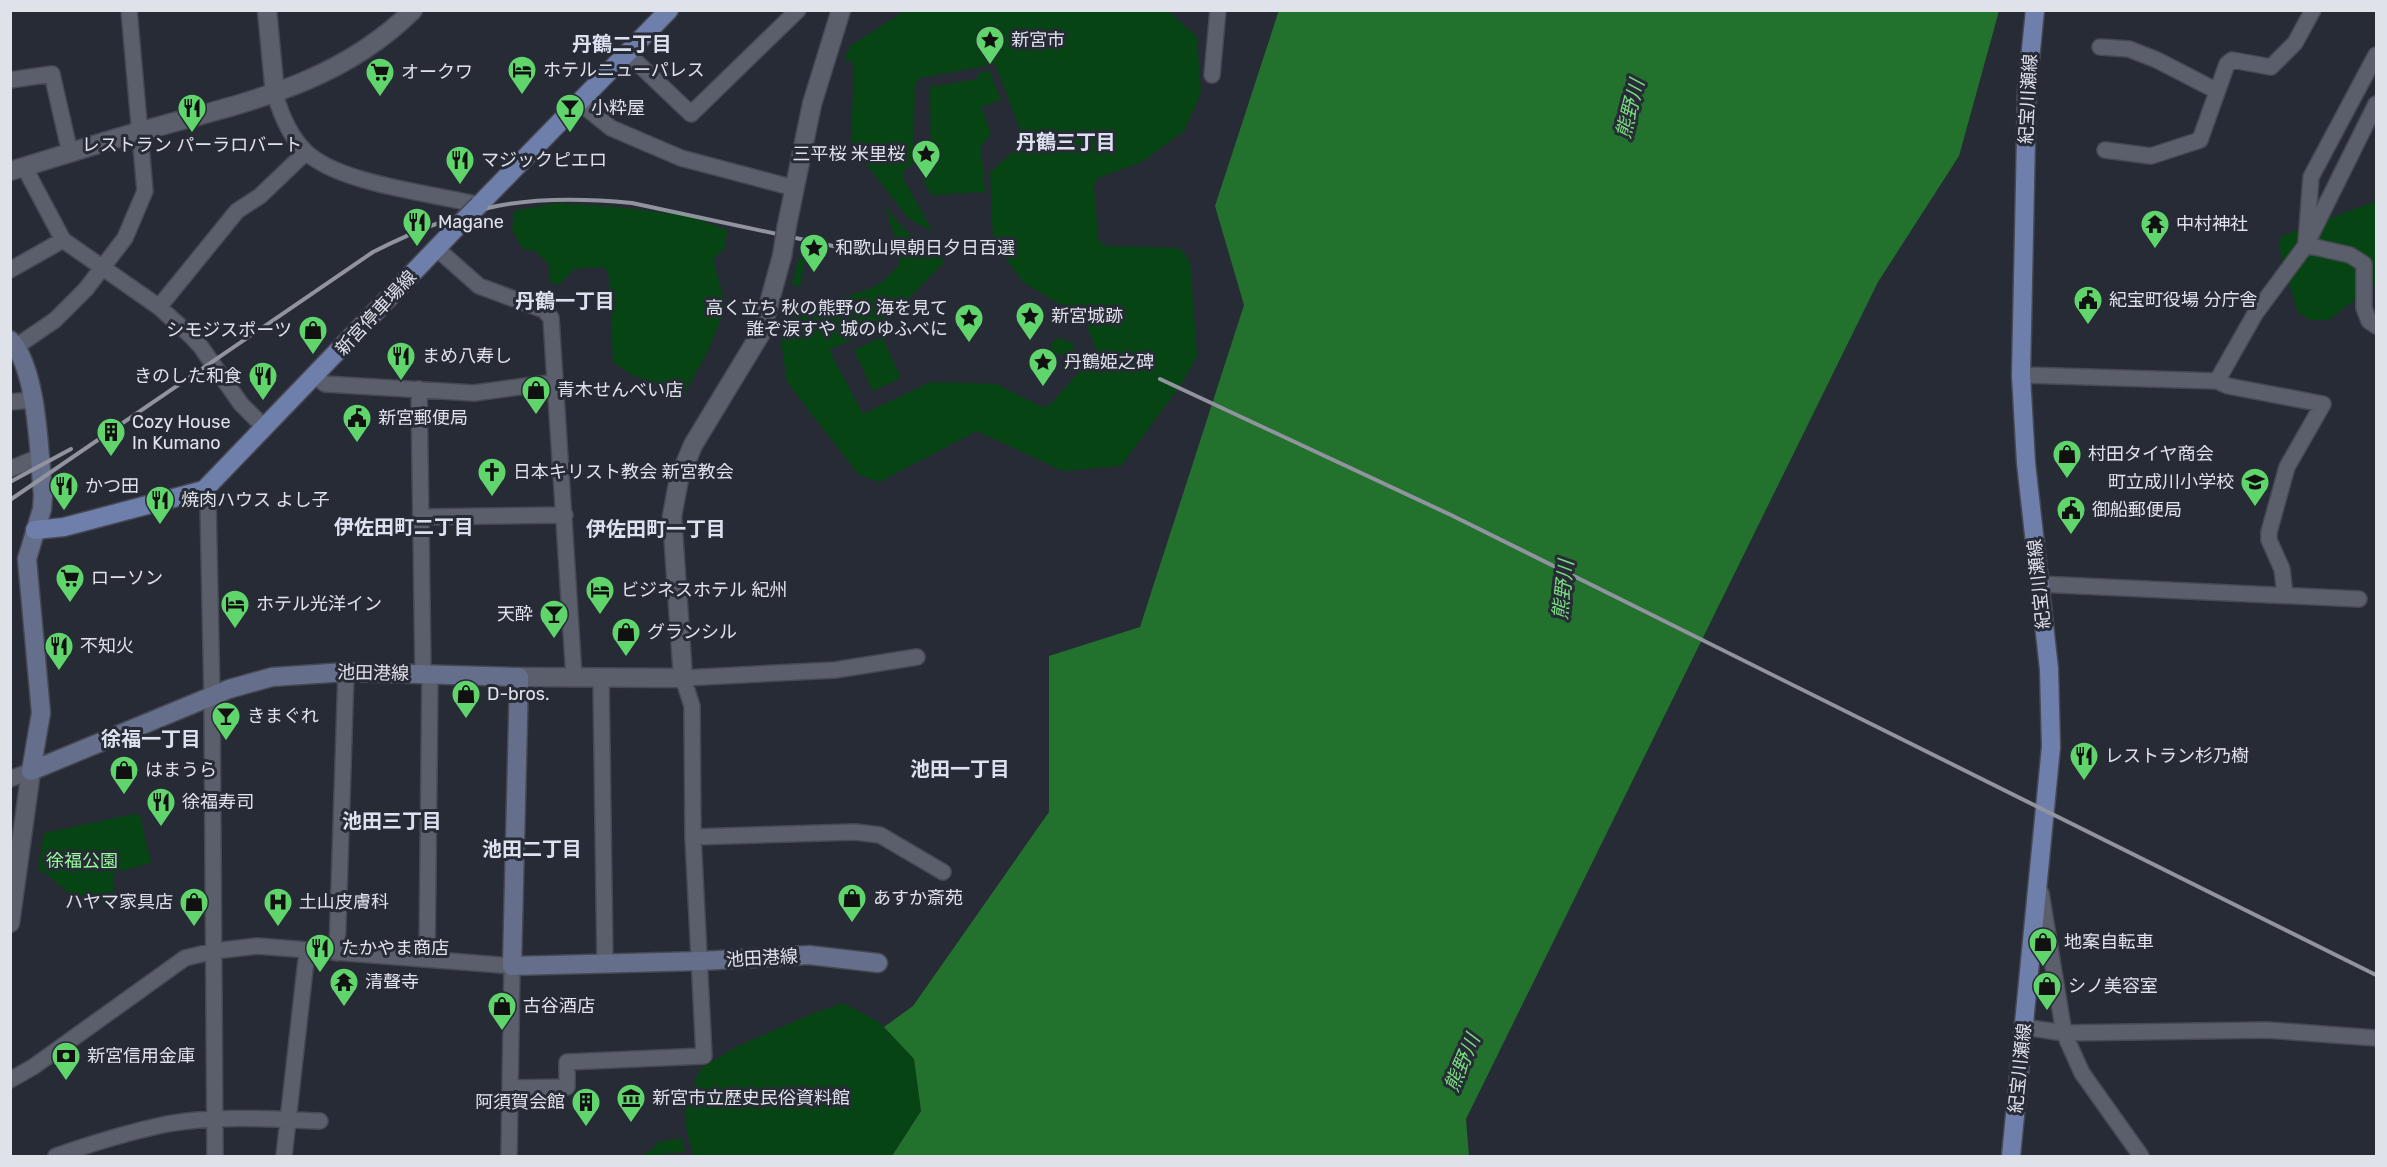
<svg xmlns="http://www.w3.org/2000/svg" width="2387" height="1167" viewBox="0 0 2387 1167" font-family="Rubik,'Noto Sans JP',sans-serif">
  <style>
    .green { fill: #074413 }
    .water { fill: #22712d }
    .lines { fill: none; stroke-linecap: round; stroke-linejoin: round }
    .minor-casing { stroke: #464952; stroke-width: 18 }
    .tertiary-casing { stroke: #464952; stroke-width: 21 }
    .secondary-casing { stroke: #464952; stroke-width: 21 }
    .primary-casing { stroke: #464952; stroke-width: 21 }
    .minor { stroke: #5b5f6c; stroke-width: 15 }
    .tertiary { stroke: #5b5f6c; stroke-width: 18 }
    .secondary { stroke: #656f8c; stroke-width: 18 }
    .primary { stroke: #6f7fac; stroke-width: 18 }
    .rail { stroke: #91949e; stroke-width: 4 }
    .tertiary-bridge-casing { stroke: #464952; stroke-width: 21; stroke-linecap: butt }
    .primary-bridge-casing { stroke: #464952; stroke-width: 21; stroke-linecap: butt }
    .tertiary-bridge { stroke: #5b5f6c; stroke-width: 18 }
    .primary-bridge { stroke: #6f7fac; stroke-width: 18 }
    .labels { text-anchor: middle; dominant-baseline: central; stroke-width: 6; stroke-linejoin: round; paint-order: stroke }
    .poi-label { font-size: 18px; fill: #e0e2ea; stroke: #272b36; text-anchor: start }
    .street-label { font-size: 18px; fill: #e0e2ea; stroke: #272b36 }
    .park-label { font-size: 18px; fill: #96f99c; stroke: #272b36 }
    .neighbourhood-label { font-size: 20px; font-weight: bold; fill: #dbe1ef; stroke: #272b36 }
    .water-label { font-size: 20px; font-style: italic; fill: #78db7f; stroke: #272b36 }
  </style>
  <rect width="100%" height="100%" fill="#272b36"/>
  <!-- green -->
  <path class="green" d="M906 10 1168 11 1197 37 1201 93 1184 131 1142 162 1098 178 1094 185 1098 239 1105 246 1180 248 1190 262 1197 356 1182 383 1121 466 1063 471 977 431 879 482 859 475 787 382 781 341 793 316 809 307 870 289 885 280 899 265V252L885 205C898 224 914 245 938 247L944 262 882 326 829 350 863 414 931 382 996 384 1042 407 1050 405 1097 351 1084 319 1023 282 993 241 990 172 1023 143 1024 139 995 64 920 78 915 84 913 163 904 171V180L933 232 908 218 854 148 851 139 854 66 852 61H844L850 46Z
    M989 70 1001 100 981 107 991 134 981 146 985 192 931 195 922 178 931 171 930 87 977 79V74Z
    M2376 201V284L2328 320H2310L2298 312 2279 249 2281 236Z
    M555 203 617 207 690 216 727 230 725 248 713 259 726 307 706 355 685 392 632 375 613 362 609 277 605 267 574 269 559 285 550 282 549 265 538 253 522 248 512 229 514 211Z
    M799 257 805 260 800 287 792 284Z
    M882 337 901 378 873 391 854 350Z
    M1058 338 1073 343V351C1067 358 1059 355 1051 351V343Z
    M135 814 140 815 151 863 113 873V904L77 900 44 872 38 871 44 833Z
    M843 1003 879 1022 914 1059 921 1111 892 1156H693L686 1127V1108L700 1069 738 1046 811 1014Z
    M682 1138 685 1152 640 1156 653 1149 657 1142Z"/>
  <!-- water -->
  <path class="water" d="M1279 10 1999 11 1959 156 1878 282 1466 1119 1469 1156H892L921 1111 914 1059 884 1027 913 1006 1049 812V656L1140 627 1244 305 1215 206Z"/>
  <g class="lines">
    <!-- minor casing -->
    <g class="minor-casing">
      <path id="minor" d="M2100 47 2129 49 2157 60 2217 91
        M628 54 691 114 798 10
        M1212 75 1218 10
        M10 80 52 74 70 153
        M275 94C281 115 289 135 305 151 338 184 432 193 479 205
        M580 103 611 128 681 158 794 188
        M2105 150 2151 156 2200 140 2227 64 2232 60 2271 67 2295 43 2313 10
        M27 166 29 176 63 240 159 307 191 336 201 347 241 404 264 427
        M2306 242 2311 177 2376 55
        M2306 245 2350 255 2364 264V308L2369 321 2376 326
        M436 248 479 286 544 310 551 318 574 677
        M10 270 63 240
        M159 307 237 211 260 196 306 152
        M17 346 55 320 86 289 125 238 145 191 129 10
        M2021 375 2217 381 2255 314 2306 245 2376 104
        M316 376 325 384 474 393 556 382
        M2217 381 2228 386 2323 404 2287 467 2269 532V540L2282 569 2285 595
        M419 389 423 674
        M10 402 32 400
        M10 469 39 457
        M204 490 208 501 212 698 215 1156
        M421 517 565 515
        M2039 584 2359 599
        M601 678 605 964
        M10 779 31 771
        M693 837 855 832 880 835 943 872
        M2041 893 2064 1033 2082 1073 2141 1156
        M337 953 346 672
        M427 959 430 674
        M2025 1027 2064 1033 2267 1030 2376 1038
        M10 1080 33 1067 185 958 214 951 257 946 512 966 509 1156
        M510 1088 567 1087V1062L704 1056 693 837 692 706 683 678 835 670 917 657
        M56 1156C93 1143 129 1132 167 1124 216 1115 270 1119 320 1121
        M284 1156 307 951"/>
    </g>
    <!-- tertiary casing -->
    <g class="tertiary-casing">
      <path id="tertiary" d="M267 10 275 94
        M10 171C55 158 98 143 142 131 241 103 337 86 413 10
        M787 225 812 104 841 10
        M519 677 683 678 672 516 679 479 693 445 761 333 782 256
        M10 923 31 771"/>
    </g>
    <!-- secondary casing -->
    <g class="secondary-casing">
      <path id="secondary" d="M10 340C38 368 39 455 43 495L42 509 27 559 41 713 31 771
        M31 771 229 689 272 677 346 672 519 677 512 966 701 961 809 955 878 963"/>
    </g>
    <!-- primary casing -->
    <g class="primary-casing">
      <path id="primary" d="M479 205 669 10
        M35 530 64 527 204 490 455 229
        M2011 1156 2051 747 2049 669 2026 463 2021 375 2027 89 2035 10"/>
    </g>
    <!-- minor -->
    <use href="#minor" class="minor"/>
    <!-- tertiary -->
    <use href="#tertiary" class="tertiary"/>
    <!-- secondary -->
    <use href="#secondary" class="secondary"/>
    <!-- primary -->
    <use href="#primary" class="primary"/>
    <!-- rail -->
    <path class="rail" d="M1160 379 1451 515 2376 975
      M10 482 71 449
      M10 500 373 252C468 204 526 193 632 203L847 249"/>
    <!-- tertiary-bridge casing -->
    <g class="tertiary-bridge-casing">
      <path id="tertiary-bridge" d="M782 256 787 225"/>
    </g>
    <!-- primary-bridge casing -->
    <g class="primary-bridge-casing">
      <path id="primary-bridge" d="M455 229 479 205"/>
    </g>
    <!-- tertiary-bridge -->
    <use href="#tertiary-bridge" class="tertiary-bridge"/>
    <!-- primary-bridge -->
    <use href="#primary-bridge" class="primary-bridge"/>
  </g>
  <!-- icons -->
  <defs>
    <g id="sight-pin" transform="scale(1.5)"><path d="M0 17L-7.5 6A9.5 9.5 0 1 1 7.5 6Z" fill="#5fd56b" stroke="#272b36"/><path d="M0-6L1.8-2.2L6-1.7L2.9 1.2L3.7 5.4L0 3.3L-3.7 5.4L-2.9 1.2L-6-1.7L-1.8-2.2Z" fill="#111"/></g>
    <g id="hotel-pin" transform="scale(1.5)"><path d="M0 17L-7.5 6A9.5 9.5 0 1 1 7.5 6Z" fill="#5fd56b" stroke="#272b36"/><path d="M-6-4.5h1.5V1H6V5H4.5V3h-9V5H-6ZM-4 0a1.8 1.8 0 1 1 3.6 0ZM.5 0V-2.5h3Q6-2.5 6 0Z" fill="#111"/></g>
    <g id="supermarket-pin" transform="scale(1.5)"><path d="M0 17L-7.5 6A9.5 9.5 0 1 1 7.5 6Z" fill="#5fd56b" stroke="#272b36"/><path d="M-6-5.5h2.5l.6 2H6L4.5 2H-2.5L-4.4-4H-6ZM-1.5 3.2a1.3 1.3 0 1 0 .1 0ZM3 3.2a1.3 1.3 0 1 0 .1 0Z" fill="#111"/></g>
    <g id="restaurant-pin" transform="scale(1.5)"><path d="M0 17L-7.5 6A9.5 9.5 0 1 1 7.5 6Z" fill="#5fd56b" stroke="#272b36"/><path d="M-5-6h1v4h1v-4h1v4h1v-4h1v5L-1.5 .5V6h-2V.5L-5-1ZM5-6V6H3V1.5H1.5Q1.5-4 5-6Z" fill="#111"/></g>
    <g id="bar-pin" transform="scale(1.5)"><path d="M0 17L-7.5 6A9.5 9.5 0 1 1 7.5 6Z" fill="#5fd56b" stroke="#272b36"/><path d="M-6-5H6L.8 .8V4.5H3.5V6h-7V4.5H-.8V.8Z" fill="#111"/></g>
    <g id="temple-pin" transform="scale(1.5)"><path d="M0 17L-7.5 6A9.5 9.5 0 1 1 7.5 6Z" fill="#5fd56b" stroke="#272b36"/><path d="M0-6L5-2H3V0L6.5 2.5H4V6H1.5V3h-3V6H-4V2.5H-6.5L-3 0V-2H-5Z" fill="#111"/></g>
    <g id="civic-pin" transform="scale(1.5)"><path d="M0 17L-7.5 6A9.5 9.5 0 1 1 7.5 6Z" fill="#5fd56b" stroke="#272b36"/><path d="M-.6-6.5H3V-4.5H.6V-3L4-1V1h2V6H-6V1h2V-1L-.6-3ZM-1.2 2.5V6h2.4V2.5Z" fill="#111"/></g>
    <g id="shop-pin" transform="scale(1.5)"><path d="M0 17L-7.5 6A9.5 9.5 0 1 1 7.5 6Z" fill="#5fd56b" stroke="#272b36"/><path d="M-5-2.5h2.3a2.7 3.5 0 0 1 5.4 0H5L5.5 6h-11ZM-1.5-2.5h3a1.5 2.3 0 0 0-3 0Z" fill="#111"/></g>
    <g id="building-pin" transform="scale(1.5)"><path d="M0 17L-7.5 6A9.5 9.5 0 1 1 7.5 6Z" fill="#5fd56b" stroke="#272b36"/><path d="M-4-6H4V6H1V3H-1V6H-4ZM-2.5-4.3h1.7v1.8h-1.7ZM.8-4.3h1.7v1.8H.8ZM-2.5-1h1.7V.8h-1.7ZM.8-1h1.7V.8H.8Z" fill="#111"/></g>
    <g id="church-pin" transform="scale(1.5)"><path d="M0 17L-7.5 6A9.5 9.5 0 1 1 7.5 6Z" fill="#5fd56b" stroke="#272b36"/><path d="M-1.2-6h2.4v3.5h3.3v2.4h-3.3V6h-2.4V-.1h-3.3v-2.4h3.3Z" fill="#111"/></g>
    <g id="school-pin" transform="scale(1.5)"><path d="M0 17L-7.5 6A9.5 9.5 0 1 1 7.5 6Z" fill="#5fd56b" stroke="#272b36"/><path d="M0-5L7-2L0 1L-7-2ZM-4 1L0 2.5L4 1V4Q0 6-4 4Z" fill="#111"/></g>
    <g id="hospital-pin" transform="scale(1.5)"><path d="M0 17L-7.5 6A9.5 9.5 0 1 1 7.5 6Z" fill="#5fd56b" stroke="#272b36"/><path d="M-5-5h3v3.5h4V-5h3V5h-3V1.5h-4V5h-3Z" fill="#111"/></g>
    <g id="bank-pin" transform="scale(1.5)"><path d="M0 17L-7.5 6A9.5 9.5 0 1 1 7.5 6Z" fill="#5fd56b" stroke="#272b36"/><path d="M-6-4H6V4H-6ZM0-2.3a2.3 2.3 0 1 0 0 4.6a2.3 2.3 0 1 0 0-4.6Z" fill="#111"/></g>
    <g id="museum-pin" transform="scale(1.5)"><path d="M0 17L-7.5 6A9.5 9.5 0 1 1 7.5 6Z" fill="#5fd56b" stroke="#272b36"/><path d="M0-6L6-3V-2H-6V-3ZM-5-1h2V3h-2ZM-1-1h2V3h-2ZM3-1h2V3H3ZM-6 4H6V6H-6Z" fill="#111"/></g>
  </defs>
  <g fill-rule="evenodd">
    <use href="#sight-pin" x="990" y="40"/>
    <use href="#hotel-pin" x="522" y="70"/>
    <use href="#supermarket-pin" x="380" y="72"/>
    <use href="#restaurant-pin" x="192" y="108"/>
    <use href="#bar-pin" x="570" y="108"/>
    <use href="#sight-pin" x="926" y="154"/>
    <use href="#restaurant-pin" x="460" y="160"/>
    <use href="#restaurant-pin" x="417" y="222"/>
    <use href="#temple-pin" x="2155" y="224"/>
    <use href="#sight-pin" x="814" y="248"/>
    <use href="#civic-pin" x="2088" y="300"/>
    <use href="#sight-pin" x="1030" y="316"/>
    <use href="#sight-pin" x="969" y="318"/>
    <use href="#shop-pin" x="313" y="330"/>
    <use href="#restaurant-pin" x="401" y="356"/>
    <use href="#sight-pin" x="1043" y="362"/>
    <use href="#restaurant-pin" x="263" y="376"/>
    <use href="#shop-pin" x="536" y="390"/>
    <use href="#civic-pin" x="357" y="418"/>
    <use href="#building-pin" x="111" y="432"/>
    <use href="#shop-pin" x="2067" y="454"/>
    <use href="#church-pin" x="492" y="472"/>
    <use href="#school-pin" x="2255" y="482"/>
    <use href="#restaurant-pin" x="64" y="486"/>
    <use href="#restaurant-pin" x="160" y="500"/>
    <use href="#civic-pin" x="2071" y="510"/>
    <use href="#supermarket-pin" x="70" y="578"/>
    <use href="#hotel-pin" x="600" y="590"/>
    <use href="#hotel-pin" x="235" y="604"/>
    <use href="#bar-pin" x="554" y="614"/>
    <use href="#shop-pin" x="626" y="632"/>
    <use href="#restaurant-pin" x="59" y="646"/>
    <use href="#shop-pin" x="466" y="694"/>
    <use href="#bar-pin" x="226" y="716"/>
    <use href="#restaurant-pin" x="2084" y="756"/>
    <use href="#shop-pin" x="124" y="770"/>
    <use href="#restaurant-pin" x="161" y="802"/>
    <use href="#shop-pin" x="852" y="898"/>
    <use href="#shop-pin" x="194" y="902"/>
    <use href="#hospital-pin" x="278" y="902"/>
    <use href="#shop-pin" x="2043" y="942"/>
    <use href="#restaurant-pin" x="320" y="948"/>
    <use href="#temple-pin" x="344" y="982"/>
    <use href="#shop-pin" x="2047" y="986"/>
    <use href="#shop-pin" x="502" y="1006"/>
    <use href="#bank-pin" x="66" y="1056"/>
    <use href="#museum-pin" x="631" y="1098"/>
    <use href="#building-pin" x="586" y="1102"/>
  </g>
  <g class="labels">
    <!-- poi labels -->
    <g class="poi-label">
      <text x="1011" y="40">新宮市</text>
      <text x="543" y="70">ホテルニューパレス</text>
      <text x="401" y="72">オークワ</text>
      <text x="591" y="108">小粋屋</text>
      <text x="192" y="145" text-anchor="middle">レストラン パーラロバート</text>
      <text x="905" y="154" text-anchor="end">三平桜 米里桜</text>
      <text x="481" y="160">マジックピエロ</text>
      <text x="438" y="222">Magane</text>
      <text x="2176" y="224">中村神社</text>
      <text x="835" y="248">和歌山県朝日夕日百選</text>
      <text x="2109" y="300">紀宝町役場 分庁舎</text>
      <text x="948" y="308" text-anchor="end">高く立ち 秋の熊野の 海を見て<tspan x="948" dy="21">誰ぞ涙すや 城のゆふべに</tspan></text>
      <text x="1051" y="316">新宮城跡</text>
      <text x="292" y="330" text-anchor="end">シモジスポーツ</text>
      <text x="422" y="356">まめ八寿し</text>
      <text x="1064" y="362">丹鶴姫之碑</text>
      <text x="242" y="376" text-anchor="end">きのした和食</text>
      <text x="557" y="390">青木せんべい店</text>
      <text x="378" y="418">新宮郵便局</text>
      <text x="132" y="422">Cozy House<tspan x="132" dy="21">In Kumano</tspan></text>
      <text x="2088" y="454">村田タイヤ商会</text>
      <text x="513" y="472">日本キリスト教会 新宮教会</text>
      <text x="2234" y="482" text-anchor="end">町立成川小学校</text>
      <text x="85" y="486">かつ田</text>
      <text x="181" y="500">焼肉ハウス よし子</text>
      <text x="2092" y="510">御船郵便局</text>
      <text x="91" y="578">ローソン</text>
      <text x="621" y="590">ビジネスホテル 紀州</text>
      <text x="256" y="604">ホテル光洋イン</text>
      <text x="533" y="614" text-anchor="end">天酔</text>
      <text x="647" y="632">グランシル</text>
      <text x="80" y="646">不知火</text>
      <text x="487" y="694">D-bros.</text>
      <text x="247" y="716">きまぐれ</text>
      <text x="2105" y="756">レストラン杉乃樹</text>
      <text x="145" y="770">はまうら</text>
      <text x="182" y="802">徐福寿司</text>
      <text x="873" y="898">あすか斎苑</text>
      <text x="173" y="902" text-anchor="end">ハヤマ家具店</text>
      <text x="299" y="902">土山皮膚科</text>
      <text x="2064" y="942">地案自転車</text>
      <text x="341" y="948">たかやま商店</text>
      <text x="365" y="982">清聲寺</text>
      <text x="2068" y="986">シノ美容室</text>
      <text x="523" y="1006">古谷酒店</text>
      <text x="87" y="1056">新宮信用金庫</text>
      <text x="652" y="1098">新宮市立歴史民俗資料館</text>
      <text x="565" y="1102" text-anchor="end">阿須賀会館</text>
    </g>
    <!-- street labels -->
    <g class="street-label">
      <text transform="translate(2028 99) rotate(-87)">紀宝川瀬線</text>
      <text transform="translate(376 313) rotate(-47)">新宮停車場線</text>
      <text transform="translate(2039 584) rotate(-96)">紀宝川瀬線</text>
      <text transform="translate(373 673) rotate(1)">池田港線</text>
      <text transform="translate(762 958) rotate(-3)">池田港線</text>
      <text transform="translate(2020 1068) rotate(-84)">紀宝川瀬線</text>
    </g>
    <!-- park labels -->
    <g class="park-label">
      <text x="82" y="861">徐福公園</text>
    </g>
    <!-- neighbourhood labels -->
    <g class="neighbourhood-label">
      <text x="622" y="44">丹鶴二丁目</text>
      <text x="1066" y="142">丹鶴三丁目</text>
      <text x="565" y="301">丹鶴一丁目</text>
      <text x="404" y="527">伊佐田町二丁目</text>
      <text x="656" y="529">伊佐田町一丁目</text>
      <text x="151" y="739">徐福一丁目</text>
      <text x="960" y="769">池田一丁目</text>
      <text x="392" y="821">池田三丁目</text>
      <text x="532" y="849">池田二丁目</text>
    </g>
    <!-- water labels -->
    <g class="water-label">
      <text transform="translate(1630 109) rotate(-76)">熊野川</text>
      <text transform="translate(1563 590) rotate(-84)">熊野川</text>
      <text transform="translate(1462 1063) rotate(-67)">熊野川</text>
    </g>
  </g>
  <!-- border -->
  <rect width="2387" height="1167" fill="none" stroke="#e0e2ea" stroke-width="24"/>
</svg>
